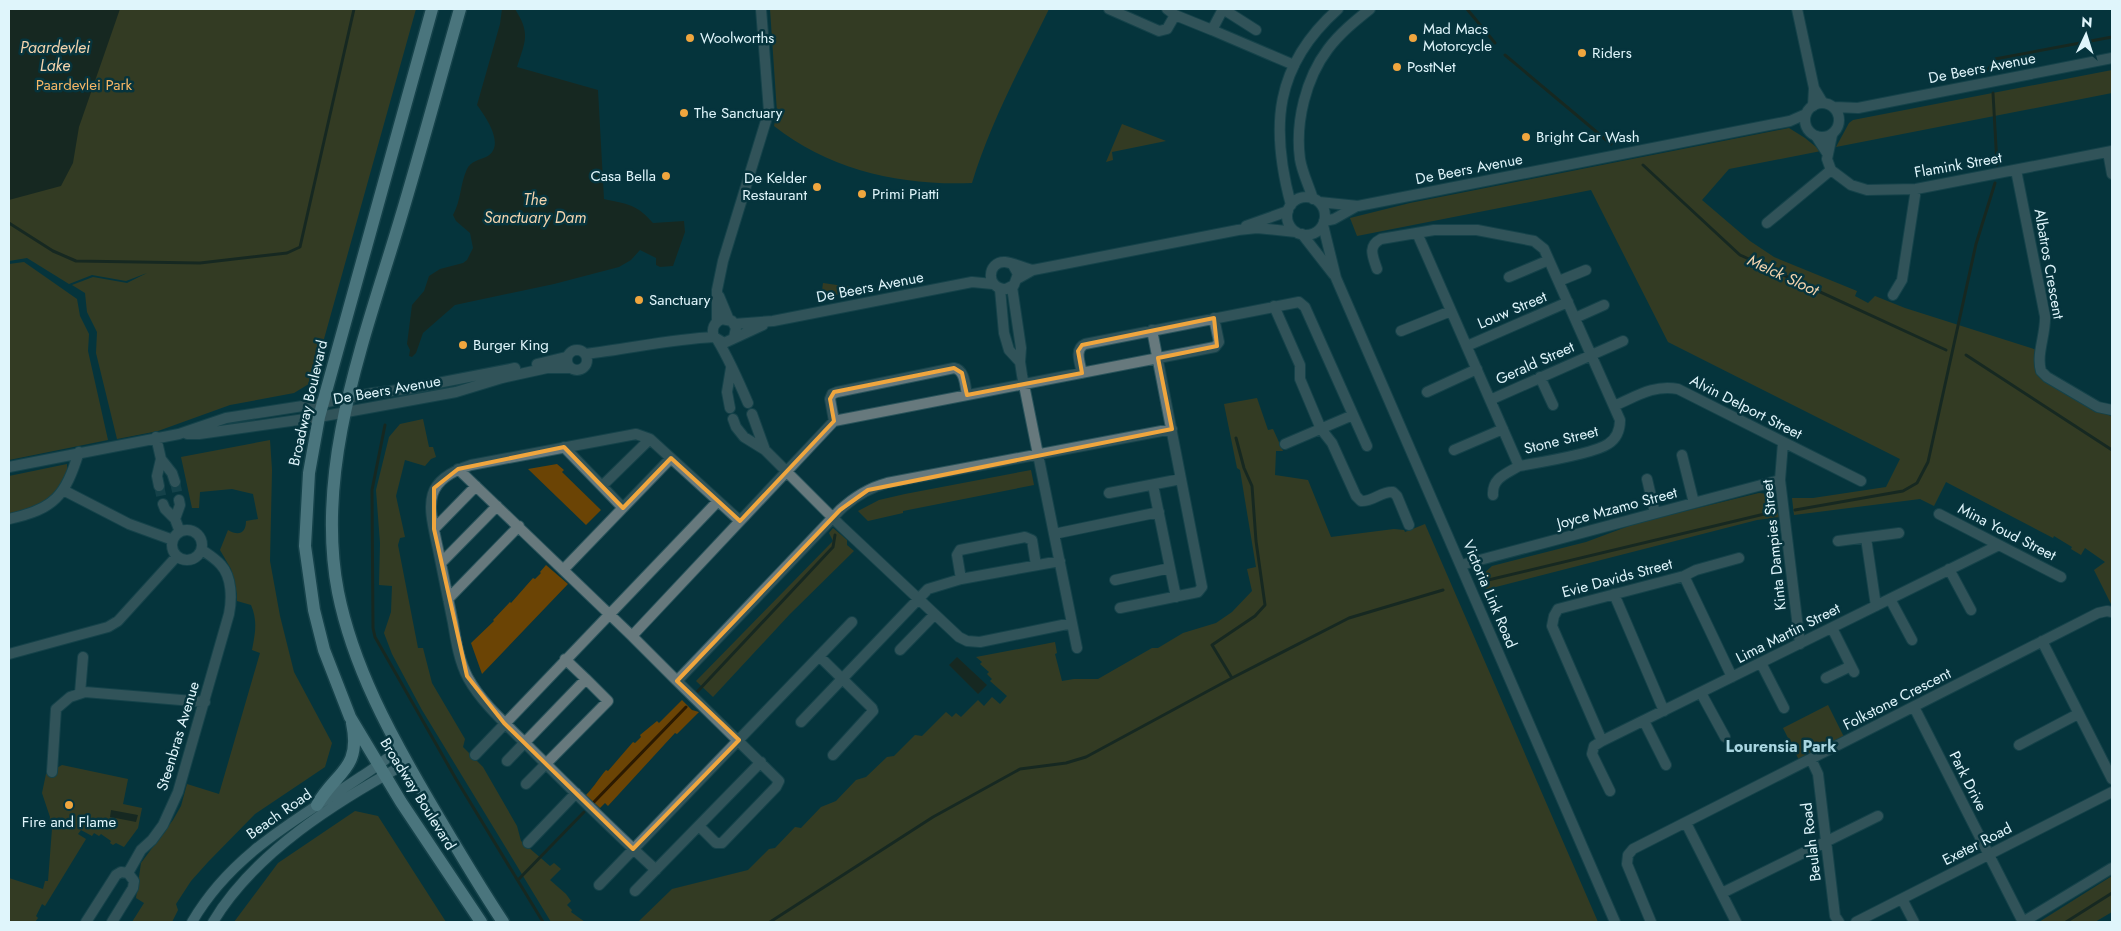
<svg xmlns="http://www.w3.org/2000/svg" width="2121" height="931" viewBox="0 0 2121 931" font-family="Jost,sans-serif">
  <style>
    .green { fill: #6b4405 }
    .water { fill: #2c1a01 }
    .lines { fill: none; stroke-linecap: round; stroke-linejoin: round }
    .stream { stroke: #2c1a01; stroke-width: 3 }
    .minor-tunnel { stroke: #27515a; stroke-width: 10; stroke-dasharray: 10 5; stroke-linecap: butt }
    .minor-casing { stroke: #29535b; stroke-width: 12 }
    .tertiary-casing { stroke: #29535b; stroke-width: 12 }
    .secondary-casing { stroke: #29535b; stroke-width: 12 }
    .primary-casing { stroke: #29535b; stroke-width: 15 }
    .minor { stroke: #67797d; stroke-width: 10 }
    .tertiary { stroke: #67797d; stroke-width: 10 }
    .secondary { stroke: #86a3aa; stroke-width: 10 }
    .primary { stroke: #9ec3cd; stroke-width: 12 }
    .marked { fill: none; stroke: #f0a63e; stroke-width: 4; stroke-linejoin: round }
    .poi-dot { fill: #f0a63e; stroke: #06343d; stroke-width: 2 }
    .labels { text-anchor: middle; dominant-baseline: central; stroke-width: 5; stroke-linejoin: round; paint-order: stroke }
    .poi-label { font-size: 15px; fill: #dff5fb; stroke: #06343d; text-anchor: start }
    .street-label { font-size: 15px; fill: #dff5fb; stroke: #06343d }
    .park-label { font-size: 15px; fill: #f5b666; stroke: #06343d }
    .water-label { font-size: 16px; font-style: italic; fill: #f4d4ae; stroke: #06343d }
    .neighbourhood-label { font-size: 16px; font-weight: bold; fill: #a9d6e1; stroke: #06343d }
  </style>
  <rect width="100%" height="100%" fill="#06343d"/>
  <!-- green -->
  <path class="green" d="M9 9H416L312 382 294 393 230 405 158 431 117 439 96 353 97 332 87 312 85 293 72 285 93 277 127 283 147 273 126 281 92 275 69 284 27 258 9 261Z
    M770 9H1049C1021 66 990 123 972 183 902 186 829 170 774 126L777 112Z
    M2112 70V93L1836 147 1849 123 1853 120Z
    M1122 124 1166 141 1112 152 1113 160 1106 162Z
    M1789 128 1805 138 1821 151 1729 169 1702 200 1750 241 1774 257 1857 291 1855 296 1868 303 1875 296 1905 308 2040 351 2043 376 2112 417V606L2094 570 2105 562 2085 548 2081 555 2071 549 2072 547 2054 536 2053 538 1946 482 1934 506 1920 499 1794 515 1792 498H1813L1886 487 1900 459 1668 342 1591 190 1357 236 1350 218 1410 203Z
    M24 262 77 299 80 316 89 334 88 351 108 440 9 460V264Z
    M823 283 865 289 821 298Z
    M1257 398 1268 430 1273 429 1283 451H1276L1275 475 1308 480 1331 537 1394 529 1404 530 1405 532 1425 524 1598 922H638L672 889 748 870 769 849 775 848 795 827 801 828 821 807 836 801 856 780 866 777 887 757 894 756 915 735 922 736 946 712 952 717 956 713 961 717 978 700 984 706 992 697 1000 704 1007 696 990 681 992 679 987 674 989 672 980 664 982 662 976 657 1055 642 1057 653 1055 654 1062 681 1074 679H1098L1152 648H1158L1183 633 1216 623 1232 612 1252 591 1247 569 1256 567 1240 470 1237 468 1224 404Z
    M423 419 429 447H433L436 457 431 459 425 466 405 460 396 496 405 537 400 538 398 545 418 648H423L432 683 465 739 463 747 483 767 517 826 521 841 550 866 554 863 561 869 550 880 566 894 571 901 567 905 572 910 571 912 585 922H567L566 921 551 922 422 710 392 654 384 633 391 612 392 586 379 585 380 543 376 490 389 437 400 424Z
    M270 440 272 470 270 561 280 616 294 672 332 743 325 767 255 814 208 862 191 881 176 904 178 910 172 922H132L144 903 136 898 141 863 173 820 181 806 187 784 219 794 260 653 252 650C255 634 258 621 251 605L237 601V594L231 569 220 550 228 530C238 536 246 534 246 521L258 519 253 494 232 489 200 492 199 508H192L181 457Z
    M67 464V473L53 497 29 510 9 514V476Z
    M557 464 564 470 562 472 601 510 586 525 528 469Z
    M1031 470 1034 485 903 511V513L868 521 858 511 879 500 905 494Z
    M1759 493C1775 494 1778 504 1780 517L1757 520 1488 589 1484 588 1480 577 1492 566 1586 542 1637 523Z
    M833 528 847 540V545L854 551 790 614 713 697 696 681 833 541 829 533Z
    M546 565 568 584 482 674 471 643 494 621 493 620 510 602 511 603 533 578 535 579 541 573 540 572Z
    M682 700 692 710 699 712 677 734 675 733 608 806 605 803 600 808 586 795C594 787 599 778 606 770L608 771 633 742 635 743 641 737 640 735 657 721 659 723Z
    M1828 705 1844 737 1799 760 1783 728Z
    M62 765 128 779 123 804 142 808 138 828 124 847 116 843 113 845 110 843 111 841 101 834 99 836 94 833 92 836 81 830 78 834 86 839 45 906 42 904 36 916 38 918 35 922H9V878L43 889 45 881H48L52 829 49 825 50 817 42 793 46 774Z
    M355 811 378 816 446 922H234L278 863Z
    M2112 876V912L2095 922H2039Z"/>
  <!-- water -->
  <path class="water" d="M9 9H120L79 127 73 163 61 186 9 200Z
    M502 9H515C531 34 525 41 517 67L598 90 604 199C627 204 637 204 653 223L684 221 685 232 673 266 660 267 656 265V258L640 250 631 260 619 267 554 284 455 305 423 333 416 353 412 357 409 356 410 350 407 344 412 305 424 291 429 276 440 269 463 263 467 260 473 248 470 233 456 221 453 215C461 201 460 184 467 169 471 161 479 160 486 157 507 146 485 116 477 105L500 24Z
    M957 657 987 685 978 694 949 665Z
    M111 810 138 815 136 822 110 817Z"/>
  <g class="lines">
    <!-- stream -->
    <path class="stream" d="M1467 9 1495 43
      M1505 55 1611 144
      M1988 70 1995 59 2112 37
      M1993 93 1997 165
      M1643 165 1740 255 1946 350
      M9 223 53 251 76 261 200 263 287 253 300 247 354 9
      M1966 355 2112 450
      M385 425 372 490 373 628 375 637 456 779 543 922
      M1795 510 1903 491 1917 483 1928 462 1976 244 1995 183
      M1484 581 1777 511
      M1232 678 1212 645 1255 616 1265 605 1256 541 1252 486 1244 468 1236 438
      M697 692 833 547 835 535
      M594 802 686 707
      M518 880 584 812
      M770 922 933 817 1020 769 1066 763 1086 757 1232 678 1349 618 1443 590
      M2066 922 2112 893"/>
    <!-- minor-tunnel -->
    <path class="minor-tunnel" d="M175 482 179 500
      M159 486 163 504"/>
    <!-- minor casing -->
    <g class="minor-casing">
      <path id="minor" d="M1109 9 1159 31 1167 29 1175 15 1212 30
        M1167 9 1175 15
        M1223 9 1212 30 1294 65
        M1223 9 1256 30
        M1797 9 1814 88 1813 106
        M1814 88 1823 103
        M1832 135 1827 159 1831 170 1851 185 1867 190 1916 189 2112 151
        M1816 136 1827 153
        M2108 152 2112 174
        M2016 170 2045 316C2046 334 2036 354 2041 371L2047 377 2098 407 2112 410
        M1767 223 1831 170
        M1377 269C1373 257 1367 246 1381 239L1434 230H1477L1534 241 1544 249 1620 420C1620 430 1616 439 1608 444 1595 453 1537 463 1519 466L1417 233
        M1509 277 1549 260
        M1559 281 1586 270
        M1012 287 1021 348 1020 362 1022 375 1077 648
        M1000 289 1004 333 1009 350 1020 362
        M1893 295 1902 280 1916 189
        M719 296 729 320
        M1274 306 1300 365V379L1321 429 1332 443 1356 496 1361 501C1373 502 1381 491 1393 492L1397 496 1409 525
        M1575 318 1604 305
        M717 322V290L723 261 769 111 761 9
        M1401 331 1451 311
        M718 341C730 361 739 382 748 403
        M1467 346 1568 302
        M1082 373C1080 363 1074 349 1085 344L1299 302 1305 307 1367 446
        M1540 377 1553 405
        M1427 392 1477 369
        M1490 400 1623 341
        M1614 406C1635 397 1654 384 1678 389L1861 481
        M730 408 727 392 731 368
        M752 414 765 450
        M733 419 736 427 744 437 765 450 841 526 959 637 967 641 980 642 1072 623
        M834 421 830 399 832 394 837 392 954 368C965 370 965 385 967 395
        M187 434H199L319 417
        M156 437 161 459 157 476 159 486
        M1783 443 1780 480 1800 644
        M1285 444 1353 415
        M564 447 623 508
        M1454 450 1503 429
        M1682 455 1694 503
        M161 459 172 473 175 482
        M9 467 179 434 226 418 322 403
        M458 469 632 636 834 421 1215 347 1219 342 1214 318
        M1647 479 1655 513
        M1153 485 1176 597
        M602 486 650 439
        M63 490 129 524 173 540
        M1109 493 1181 479
        M1493 495C1492 478 1506 474 1519 466
        M163 504 165 509 175 519 180 532
        M1939 514 2061 577
        M9 519C55 509 65 496 79 452
        M175 519 180 505 179 500
        M434 529 476 486
        M172 545a15 15 0 1 1 30 0a15 15 0 1 1-30 0Z
        M1054 534 1159 512
        M1866 538 1876 606
        M1838 541 1899 533
        M441 563 497 506
        M1461 565 1780 480
        M1949 569 1971 610
        M563 570 671 458
        M1684 576 1696 570 1739 558
        M961 579 957 555 960 550 1025 537 1032 540 1036 565
        M1115 580 1170 568
        M1614 594 1664 711
        M448 599 519 526
        M1890 599 1912 640
        M1120 608 1198 592 1202 587 1152 330
        M1832 628 1854 672
        M632 636 677 681 840 510C854 497 868 488 887 483L1172 429
        M2042 641 2112 779
        M900 650 934 615
        M9 654 108 627 118 621 177 556
        M819 656 872 708 873 711 833 755
        M565 659 586 679
        M1761 663 1784 708
        M1826 678 1851 666
        M677 681 779 781 776 787 722 843H716L699 826
        M80 693 83 657
        M1701 693 1725 737
        M1914 707 2023 922
        M1644 721 1666 765
        M801 722 928 589 961 579 1060 561
        M1602 741 1552 626 1554 616 1558 609 1684 576 1732 677
        M2019 745 2078 714
        M475 755 718 501
        M1811 759 1818 774 1835 916 1839 922
        M507 761 586 679 608 701 526 784
        M52 772 56 709 70 697 85 692 205 702
        M1610 791 1592 754 1594 746 1602 741 1999 545
        M1686 823 1736 922
        M528 843 576 793
        M656 870C611 829 568 786 525 743 505 723 482 703 468 678 459 661 456 641 453 623 448 598 443 574 438 549 429 506 420 481 471 465L636 434 650 439 740 521
        M128 873 141 850 152 840 163 825 178 792 229 614C232 599 232 577 221 565 216 559 208 554 202 550
        M599 885 852 622
        M635 891 761 762
        M1722 893 1878 816
        M1902 899 1914 922
        M86 922 116 875 121 872 128 873
        M112 922 133 888 134 881 128 873
        M1651 922 1627 864 1628 855 1633 849 2098 613 2107 611 2112 612
        M1856 922 2112 792
        M2023 922 2112 868"/>
    </g>
    <!-- tertiary casing -->
    <g class="tertiary-casing">
      <path id="tertiary" d="M1805 120a17 17 0 1 1 34 0a17 17 0 1 1-34 0Z
        M1834 107 1858 108 2112 58
        M1287 216a19 19 0 1 1 38 0a19 19 0 1 1-38 0Z
        M1313 199C1309 186 1302 172 1300 159 1295 122 1306 78 1328 49 1340 33 1355 21 1370 9
        M1319 202 1358 206 1790 121 1806 114
        M1291 205C1270 127 1274 66 1338 9
        M1324 221 1334 219 1357 206
        M1323 225 1336 278 1615 922
        M1246 226 1288 211
        M1302 234 1334 275
        M1013 265 1018 274 1014 285 1006 289C985 289 987 261 1005 262 1014 263 1024 268 1033 270
        M1017 279 1033 270 1238 230 1257 228 1296 232
        M734 324 773 321 972 282 993 284
        M734 337 736 328 732 321 722 319C714 322 711 329 714 337L724 343 763 325
        M567 360a10 10 0 1 1 20 0a10 10 0 1 1-20 0Z
        M585 354C629 349 671 339 714 337
        M537 364 566 357
        M322 403 373 393 407 389 515 368
        M319 417 456 392 502 378 547 368H570"/>
    </g>
    <!-- secondary casing -->
    <g class="secondary-casing">
      <path id="secondary" d="M192 922C232 853 298 819 362 776 375 768 387 758 400 749
        M213 922C255 852 337 801 407 763"/>
    </g>
    <!-- primary casing -->
    <g class="primary-casing">
      <path id="primary" d="M432 9 319 417 309 473 305 546 314 610 324 650 350 717 401 802 481 922
        M460 9C440 79 421 150 400 220 365 337 314 468 338 592 353 667 391 736 429 801 453 842 477 883 503 922
        M317 805C335 772 362 770 352 723"/>
    </g>
    <!-- minor -->
    <use href="#minor" class="minor"/>
    <!-- tertiary -->
    <use href="#tertiary" class="tertiary"/>
    <!-- secondary -->
    <use href="#secondary" class="secondary"/>
    <!-- primary -->
    <use href="#primary" class="primary"/>
  </g>
  <!-- marked area -->
  <path d="M0 0H2121V931H0ZM1214 318 1217 346 1158 358 1172 429 868 490 840 510 677 681 739 740 633 849 504 723 467 676 434 529V488L458 469 564 447 623 508 671 458 740 521 834 421 830 399 834 392 954 368 962 373 967 395 1035 382 1082 373 1078 351 1082 345Z" fill="#06343d" fill-opacity=".55" fill-rule="evenodd"/>
  <path class="marked" d="M1214 318 1217 346 1158 358 1172 429 868 490 840 510 677 681 739 740 633 849 504 723 467 676 434 529V488L458 469 564 447 623 508 671 458 740 521 834 421 830 399 834 392 954 368 962 373 967 395 1035 382 1082 373 1078 351 1082 345Z"/>
  <!-- markers -->
  <g class="poi-dot">
    <circle cx="690" cy="38" r="5"/>
    <circle cx="1413" cy="38" r="5"/>
    <circle cx="1582" cy="53" r="5"/>
    <circle cx="1397" cy="67" r="5"/>
    <circle cx="684" cy="113" r="5"/>
    <circle cx="1526" cy="137" r="5"/>
    <circle cx="666" cy="176" r="5"/>
    <circle cx="817" cy="187" r="5"/>
    <circle cx="862" cy="194" r="5"/>
    <circle cx="639" cy="300" r="5"/>
    <circle cx="463" cy="345" r="5"/>
    <circle cx="69" cy="805" r="5"/>
  </g>
  <g class="labels">
    <!-- poi labels -->
    <g class="poi-label">
      <text x="1423" y="29">Mad Macs<tspan x="1423" dy="17">Motorcycle</tspan></text>
      <text x="700" y="38">Woolworths</text>
      <text x="1592" y="53">Riders</text>
      <text x="1407" y="67">PostNet</text>
      <text x="694" y="113">The Sanctuary</text>
      <text x="1536" y="137">Bright Car Wash</text>
      <text x="656" y="176" text-anchor="end">Casa Bella</text>
      <text x="807" y="178" text-anchor="end">De Kelder<tspan x="807" dy="17">Restaurant</tspan></text>
      <text x="872" y="194">Primi Piatti</text>
      <text x="649" y="300">Sanctuary</text>
      <text x="473" y="345">Burger King</text>
      <text x="69" y="822" text-anchor="middle">Fire and Flame</text>
    </g>
    <!-- street labels -->
    <g class="street-label">
      <text transform="translate(1982 68) rotate(-11)">De Beers Avenue</text>
      <text transform="translate(1958 165) rotate(-10)">Flamink Street</text>
      <text transform="translate(1469 169) rotate(-11)">De Beers Avenue</text>
      <text transform="translate(2049 264) rotate(80)">Albatros Crescent</text>
      <text transform="translate(870 287) rotate(-11)">De Beers Avenue</text>
      <text transform="translate(1512 310) rotate(-23)">Louw Street</text>
      <text transform="translate(1535 363) rotate(-24)">Gerald Street</text>
      <text transform="translate(387 390) rotate(-10)">De Beers Avenue</text>
      <text transform="translate(308 403) rotate(-77)">Broadway Boulevard</text>
      <text transform="translate(1746 407) rotate(27)">Alvin Delport Street</text>
      <text transform="translate(1561 440) rotate(-14)">Stone Street</text>
      <text transform="translate(1617 508) rotate(-15)">Joyce Mzamo Street</text>
      <text transform="translate(2007 532) rotate(27)">Mina Youd Street</text>
      <text transform="translate(1774 545) rotate(-96)">Kinta Dampies Street</text>
      <text transform="translate(1617 578) rotate(-15)">Evie Davids Street</text>
      <text transform="translate(1490 594) rotate(67)">Victoria Link Road</text>
      <text transform="translate(1788 633) rotate(-27)">Lima Martin Street</text>
      <text transform="translate(1897 699) rotate(-27)">Folkstone Crescent</text>
      <text transform="translate(178 736) rotate(-73)">Steenbras Avenue</text>
      <text transform="translate(1968 781) rotate(63)">Park Drive</text>
      <text transform="translate(418 794) rotate(58)">Broadway Boulevard</text>
      <text transform="translate(279 814) rotate(-35)">Beach Road</text>
      <text transform="translate(1811 842) rotate(-97)">Beulah Road</text>
      <text transform="translate(1977 844) rotate(-27)">Exeter Road</text>
    </g>
    <!-- park labels -->
    <g class="park-label">
      <text x="84" y="85">Paardevlei Park</text>
    </g>
    <!-- water labels -->
    <g class="water-label">
      <text x="55" y="47">Paardevlei<tspan x="55" dy="18">Lake</tspan></text>
      <text x="535" y="199">The<tspan x="535" dy="18">Sanctuary Dam</tspan></text>
      <text transform="translate(1783 275) rotate(25)">Melck Sloot</text>
    </g>
    <!-- neighbourhood labels -->
    <g class="neighbourhood-label">
      <text x="1781" y="746">Lourensia Park</text>
    </g>
  </g>
  <!-- border -->
  <rect width="2121" height="931" fill="none" stroke="#dff5fb" stroke-width="20"/>
  <!-- north arrow -->
  <g transform="translate(2086 35) rotate(4)" stroke="#06343d" stroke-width="4" paint-order="stroke">
  <path d="M0-4L9 19L0 12L-9 19Z" fill="#dff5fb"/>
  <text y="-8" font-size="14" font-weight="bold" text-anchor="middle" fill="#dff5fb">N</text>
  </g>
</svg>
